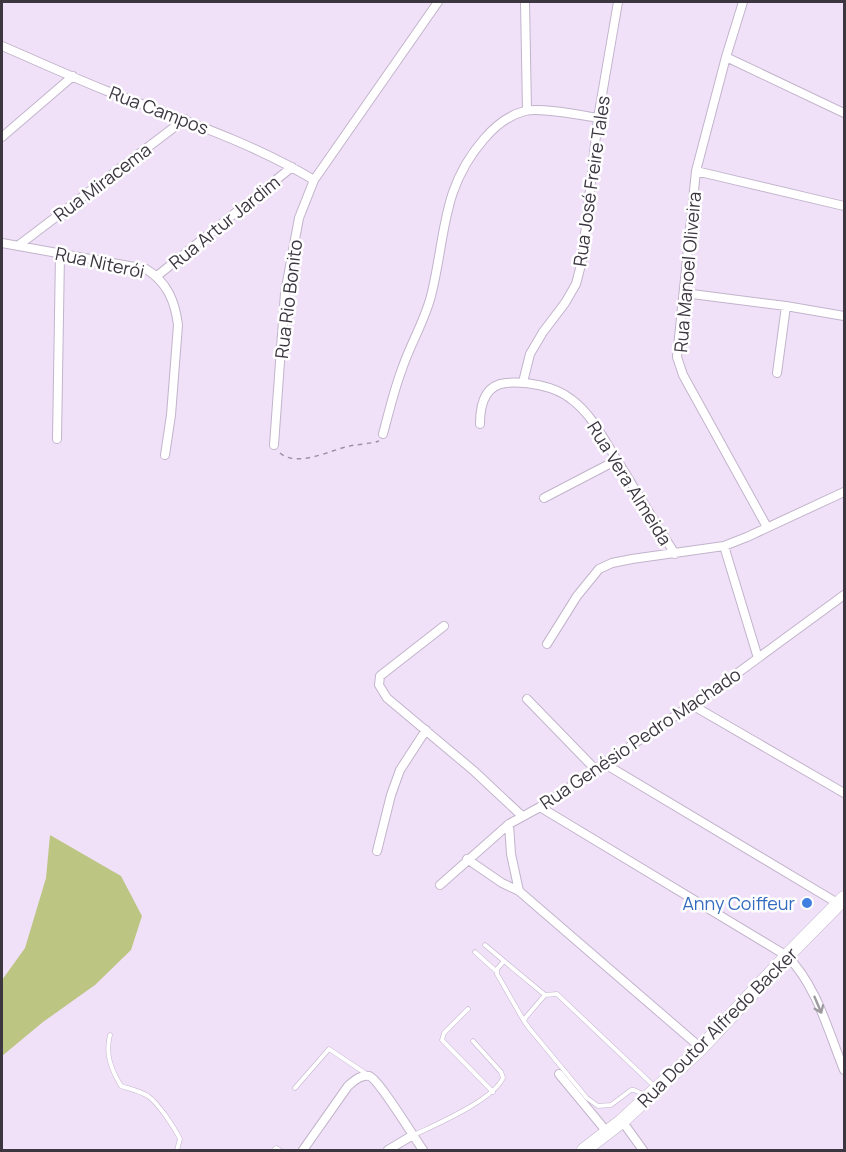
<svg xmlns="http://www.w3.org/2000/svg" width="846" height="1152" viewBox="0 0 846 1152" font-family="Manrope,sans-serif">
  <style>
    .green { fill: #bdc583 }
    .lines { fill: none; stroke-linecap: round; stroke-linejoin: round }
    .lane-casing { stroke: #c2b4cb; stroke-width: 5 }
    .street-casing { stroke: #c2b4cb; stroke-width: 10 }
    .primary-casing { stroke: #c2b4cb; stroke-width: 15 }
    .path { stroke: #9d92a3; stroke-width: 1.5; stroke-dasharray: 4.5 4.5; stroke-linecap: butt }
    .lane { stroke: #fff; stroke-width: 4 }
    .street { stroke: #fff; stroke-width: 8 }
    .primary { stroke: #fff; stroke-width: 14 }
    .oneway { stroke: #9e9aa0 }
    .shop-dot { fill: #3f7fe0; stroke: #fff; stroke-width: 2 }
    .labels { text-anchor: middle; dominant-baseline: central; stroke-width: 5; stroke-linejoin: round; paint-order: stroke }
    .street-label { font-size: 18px; fill: #3c3640; stroke: #fff }
    .shop-label { font-size: 18px; fill: #366cbe; stroke: #fff; text-anchor: end }
  </style>
  <rect width="100%" height="100%" fill="#f0e1f9"/>
  <!-- green -->
  <path class="green" d="M50 835 121 876 142 916 131 950 95 985 43 1022 2 1056V980L25 948 46 878Z"/>
  <g class="lines">
    <!-- lane casing -->
    <g class="lane-casing">
      <path id="lane" d="M485 945 504 961
        M475 952 496 971
        M468 1009 444 1033 442 1040 493 1092
        M524 1021 497 974V969L504 961 545 995
        M110 1035C105 1054 111 1069 121 1086 130 1089 140 1091 148 1096 159 1104 174 1127 180 1139L177 1150
        M295 1088 329 1049 365 1073
        M645 1095 634 1090H631L611 1105 598 1106 587 1098 529 1028 524 1021 526 1017 545 995 557 994 654 1086
        M414 1135C437 1124 493 1100 503 1078L501 1072 473 1041
        M274 1150 276 1148 280 1150"/>
    </g>
    <!-- street casing -->
    <g class="street-casing">
      <path id="street" d="M525 2 527 110
        M743 2 726 57 696 171 677 357 683 375 767 527
        M2 46C37 61 72 77 107 91 177 118 249 141 314 180
        M726 57 844 113
        M2 137 73 76
        M696 171 844 206
        M2 243 146 269C167 282 175 301 178 325L171 415 165 455
        M19 245 185 119
        M157 276 292 167
        M684 293 786 306 844 316
        M777 373 786 306
        M523 382 530 354 543 332 565 303 576 284 582 261 598 118 618 2
        M480 424C480 406 484 385 506 383 526 381 555 386 571 399 593 415 605 442 620 465 638 494 656 524 675 554
        M383 434C389 412 394 390 402 369 411 342 426 319 432 292 446 233 442 187 484 139 495 126 509 115 525 111 540 107 580 115 598 118
        M57 439 60 254
        M274 445 285 293 299 218 314 180 438 2
        M544 498 617 460
        M724 546 758 658
        M444 626 380 676 379 685 387 698 474 771 522 816
        M547 644 577 596 599 569 612 563 632 559 724 546 747 537 844 492
        M527 699 596 770
        M692 705 844 793
        M605 764 839 904
        M540 807 787 956C817 986 828 1031 844 1070
        M509 824 511 854 519 891
        M377 851 391 795 400 770 426 730
        M467 859 502 883 519 891 701 1048
        M440 885 509 824 540 807 724 683 844 595
        M559 1074 607 1132
        M622 1121 643 1150
        M303 1150 348 1086C354 1081 361 1074 369 1076 378 1078 415 1139 423 1150
        M388 1150 413 1135"/>
    </g>
    <!-- primary casing -->
    <g class="primary-casing">
      <path id="primary" d="M584 1150 622 1121 701 1048 787 956 844 898"/>
    </g>
    <!-- path -->
    <path class="path" d="M280 453C298 468 330 450 350 446 359 444 370 444 379 441"/>
    <!-- lane -->
    <use href="#lane" class="lane"/>
    <!-- street -->
    <use href="#street" class="street"/>
    <!-- primary -->
    <use href="#primary" class="primary"/>
  </g>
  <!-- one-way arrows -->
  <defs><path id="oneway-shaft" d="M-6 0H5M1.5-3L5.5 0L1.5 3" fill="none" stroke-width="1.6" stroke-linecap="round" stroke-linejoin="round" transform="scale(1.5)"/></defs>
  <use class="oneway" href="#oneway-shaft" transform="translate(818 1005) rotate(67)"/>
  <!-- markers -->
  <circle class="shop-dot" cx="807" cy="903" r="6"/>
  <g class="labels">
    <!-- street labels -->
    <g class="street-label">
      <text transform="translate(159 110) rotate(21)">Rua Campos</text>
      <text transform="translate(591 181) rotate(-82)">Rua José Freire Tales</text>
      <text transform="translate(102 182) rotate(-37)">Rua Miracema</text>
      <text transform="translate(224 222) rotate(-39)">Rua Artur Jardim</text>
      <text transform="translate(100 262) rotate(12)">Rua Niterói</text>
      <text transform="translate(687 272) rotate(-85)">Rua Manoel Oliveira</text>
      <text transform="translate(288 299) rotate(-83)">Rua Rio Bonito</text>
      <text transform="translate(630 483) rotate(58)">Rua Vera Almeida</text>
      <text transform="translate(640 738) rotate(-34)">Rua Genésio Pedro Machado</text>
      <text transform="translate(717 1027) rotate(-45)">Rua Doutor Alfredo Backer</text>
    </g>
    <!-- shop labels -->
    <g class="shop-label">
      <text x="795" y="903">Anny Coiffeur</text>
    </g>
  </g>
  <!-- border -->
  <rect width="846" height="1152" fill="none" stroke="#3c3640" stroke-width="6"/>
</svg>
